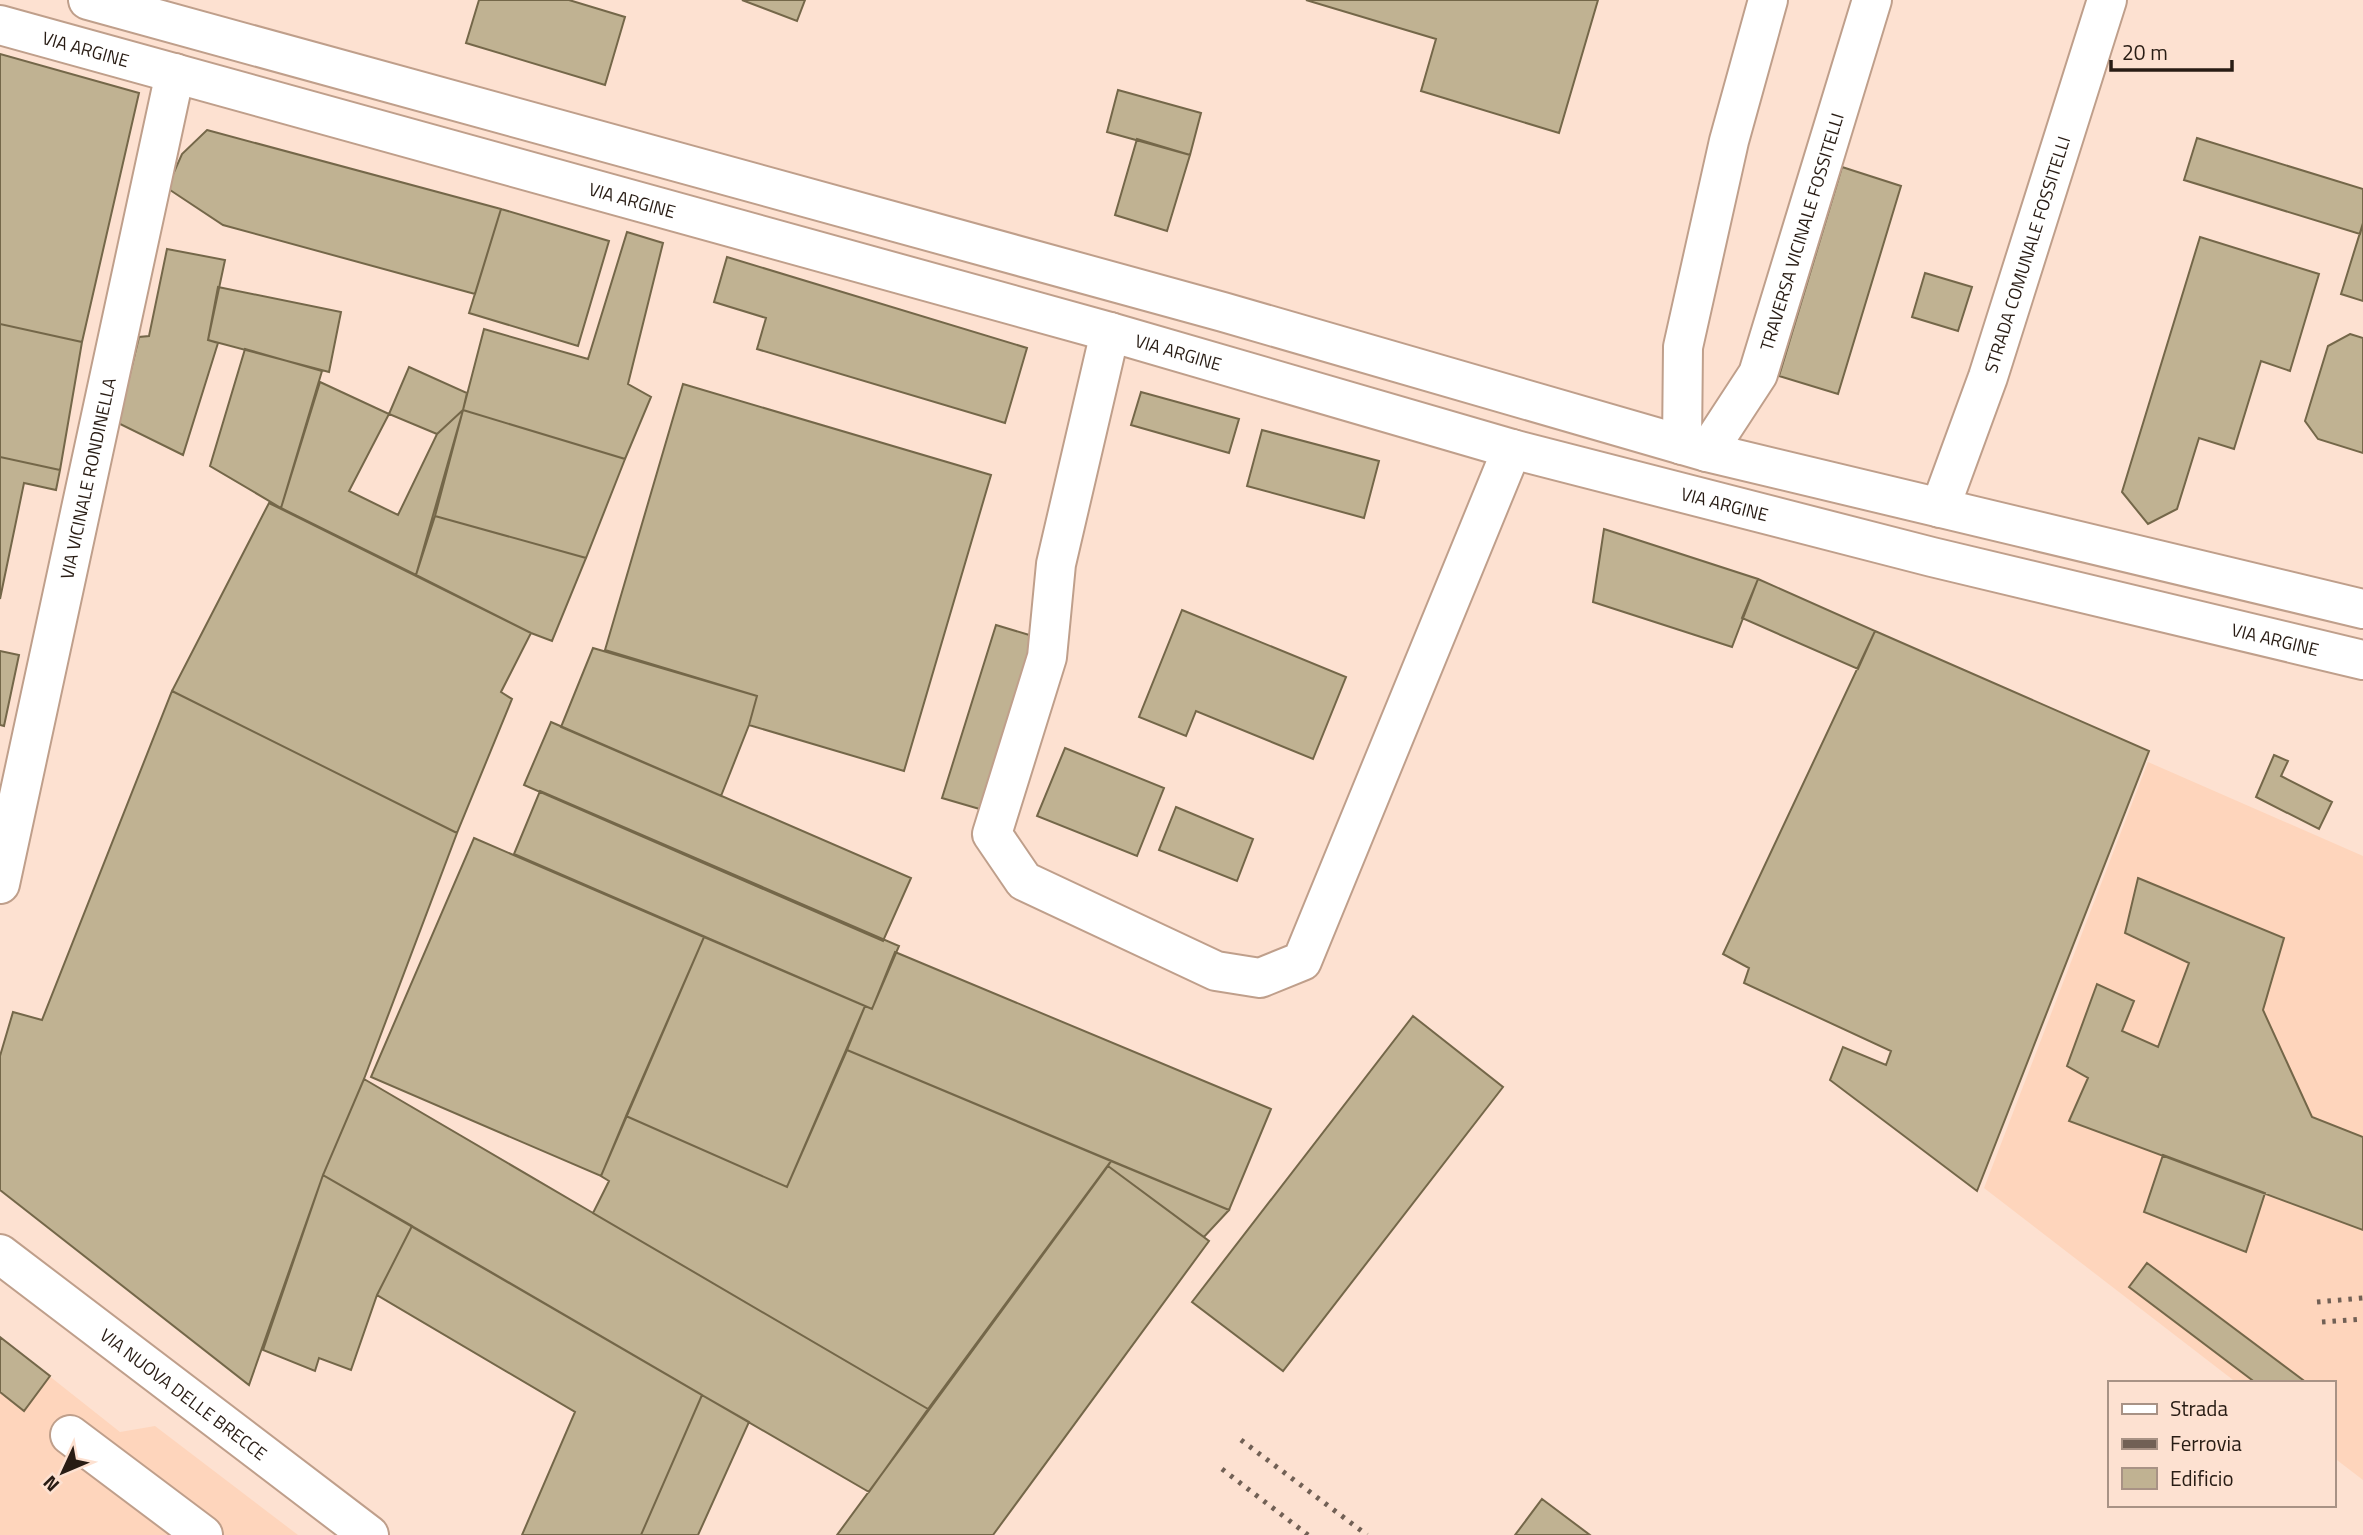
<svg xmlns="http://www.w3.org/2000/svg" width="2363" height="1535" viewBox="0 0 2363 1535" font-family="'Titillium Web',sans-serif">
  <style>
    .built { fill: #fed5bc }
    .building { fill: #c0b292; stroke: #746749; stroke-width: 2 }
    .lines { fill: none; stroke-linecap: round; stroke-linejoin: round }
    .minor-casing { stroke: #bf9f8b; stroke-width: 42 }
    .minor { stroke: #fff; stroke-width: 38 }
    .rail { stroke: #716055; stroke-width: 5; stroke-dasharray: 3.5 7; stroke-linecap: butt }
    .labels { text-anchor: middle; dominant-baseline: central; stroke-width: 5; stroke-linejoin: round; paint-order: stroke }
    .street-label { font-size: 18px; fill: #281c14; stroke: #fde1d1 }
  </style>
  <rect width="100%" height="100%" fill="#fde1d1"/>
  <!-- built -->
  <path class="built" d="M2148 762 2363 856V1480L2333 1457V1383H2237L1984 1188Z
    M0 1337 120 1432 155 1426 298 1535H0Z"/>
  <!-- building -->
  <path class="building" d="M479 0H569L625 17 605 85 466 43Z
    M742 0H805L797 21Z
    M1306 0H1598L1559 133 1421 91 1436 39Z
    M0 54 139 93 82 342 0 324Z
    M1118 90 1201 113 1190 155 1107 132Z
    M207 130 501 209 475 294 223 225 167 188 182 154Z
    M2197 138 2363 189V223L2360 234 2184 180Z
    M1137 139 1190 155 1167 231 1115 215Z
    M1842 167 1901 186 1838 394 1779 376Z
    M501 209 609 241 578 346 469 313Z
    M2363 223V301L2341 294Z
    M627 232 663 243 628 384 651 397 625 459 463 410 484 329 588 359Z
    M2200 237 2319 274 2290 371 2261 361 2234 449 2199 438 2177 509 2148 524 2122 492Z
    M167 249 225 260 208 340 218 343 183 455 118 423 139 337 149 336Z
    M727 257 1027 348 1005 423 757 349 766 318 714 302Z
    M1925 273 1972 287 1958 331 1912 317Z
    M218 287 341 312 329 372 208 340Z
    M0 324 82 342 60 470 0 457Z
    M2350 334 2363 338V453L2318 439 2305 421 2328 346Z
    M245 349 322 371 281 508 210 466Z
    M409 367 467 393 463 410 437 434 389 414Z
    M320 382 389 414 349 491 398 515 437 434 463 410 416 575 281 508Z
    M683 384 991 475 904 771 749 725 757 696 605 650Z
    M1141 392 1239 419 1229 453 1131 425Z
    M463 410 625 459 586 558 435 516Z
    M1262 430 1379 461 1364 518 1247 486Z
    M0 457 60 470 56 490 24 483 0 599Z
    M269 503 531 633 501 692 512 699 457 833 172 691Z
    M435 516 586 558 552 641 531 633 416 575Z
    M1604 529 1758 579 1732 647 1593 602Z
    M1758 579 1875 631 1858 669 1742 618Z
    M1182 610 1346 677 1313 759 1196 711 1186 736 1139 717Z
    M996 625 1036 637 983 810 942 798Z
    M1875 631 2149 751 1977 1191 1830 1080 1843 1047 1886 1065 1891 1051 1744 983 1749 968 1723 954Z
    M593 648 757 696 749 725 721 796 561 727Z
    M0 651 19 655 4 726 0 725Z
    M172 691 457 833 364 1079 323 1175 249 1385 0 1190V1056L13 1012 42 1020Z
    M551 722 911 878 883 941 524 785Z
    M1065 748 1164 788 1137 856 1037 816Z
    M2274 755 2288 761 2281 776 2332 802 2319 829 2256 797Z
    M540 791 899 946 872 1009 514 854Z
    M1176 807 1253 839 1237 881 1159 850Z
    M474 838 704 937 601 1176 371 1077Z
    M2138 878 2284 938 2263 1010 2312 1117 2363 1137V1230L2069 1121 2088 1078 2067 1066 2097 984 2134 1001 2122 1031 2158 1047 2189 963 2125 933Z
    M704 937 865 1006 787 1187 626 1116Z
    M895 952 1271 1109 1229 1210 847 1050 865 1006 872 1009Z
    M1413 1016 1503 1087 1283 1371 1192 1302Z
    M847 1050 1111 1161 928 1409 593 1213 609 1181 601 1176 626 1116 787 1187Z
    M364 1079 593 1213 928 1409 869 1492 323 1175Z
    M2163 1155 2265 1193 2246 1252 2144 1212Z
    M1111 1161 1229 1210 1204 1237 1108 1166Z
    M1108 1166 1209 1241 993 1535H837Z
    M323 1175 412 1226 377 1295 351 1370 319 1358 315 1371 263 1350Z
    M412 1226 702 1395 641 1535H522L575 1412 377 1295Z
    M2147 1263 2307 1383H2256L2129 1287Z
    M0 1337 50 1376 24 1411 0 1392Z
    M702 1395 749 1422 698 1535H641Z
    M1542 1499 1590 1535H1515Z"/>
  <g class="lines">
    <!-- minor casing -->
    <g class="minor-casing">
      <g id="minor">
        <path d="M88 0 1223 312 1707 452 2363 609"/>
        <path id="s1" d="M0 25 1110 332 1512 449 1932 557 2363 660"/>
        <path d="M1110 332 1056 564 1047 657 992 834 1024 881 1216 971 1260 978 1302 961 1512 449"/>
        <path d="M1682 445 1683 347 1729 141 1768 0"/>
        <path id="s2" d="M1707 452 1758 374 1872 0"/>
        <path id="s3" d="M1940 508 1988 377 2107 0"/>
        <path id="s4" d="M0 884 175 73"/>
        <path id="s5" d="M0 1254 369 1535"/>
        <path d="M70 1435 203 1535"/>
      </g>
    </g>
    <!-- minor -->
    <use href="#minor" class="minor"/>
    <!-- rail -->
    <path class="rail" d="M2317 1302 2363 1298
      M2322 1322 2363 1319
      M1241 1440 1367 1535
      M1222 1469 1308 1535"/>
  </g>
  <g class="labels">
    <!-- street labels -->
    <g class="street-label">
      <text stroke="none"><textPath href="#s1" startOffset="89">VIA ARGINE</textPath></text>
      <text stroke="none"><textPath href="#s1" startOffset="656">VIA ARGINE</textPath></text>
      <text stroke="none"><textPath href="#s2" startOffset="242">TRAVERSA VICINALE FOSSITELLI</textPath></text>
      <text stroke="none"><textPath href="#s3" startOffset="268">STRADA COMUNALE FOSSITELLI</textPath></text>
      <text stroke="none"><textPath href="#s1" startOffset="1223">VIA ARGINE</textPath></text>
      <text stroke="none"><textPath href="#s4" startOffset="415">VIA VICINALE RONDINELLA</textPath></text>
      <text stroke="none"><textPath href="#s1" startOffset="1790">VIA ARGINE</textPath></text>
      <text stroke="none"><textPath href="#s1" startOffset="2357">VIA ARGINE</textPath></text>
      <text stroke="none"><textPath href="#s5" startOffset="231">VIA NUOVA DELLE BRECCE</textPath></text>
    </g>
  </g>
  <!-- legend -->
  <rect x="2108" y="1381" width="228" height="126" fill="#fde1d1" stroke="#a89285" stroke-width="2"/>
  <rect x="2122" y="1404" width="35" height="10" fill="#ffffff" stroke="#a89285" stroke-width="2"/>
  <text x="2170" y="1416" font-size="21" fill="#281c14">Strada</text>
  <rect x="2122" y="1439" width="35" height="10" fill="#716055" stroke="#a89285" stroke-width="2"/>
  <text x="2170" y="1451" font-size="21" fill="#281c14">Ferrovia</text>
  <rect x="2122" y="1468" width="35" height="21" fill="#c0b292" stroke="#a89285" stroke-width="2"/>
  <text x="2170" y="1486" font-size="21" fill="#281c14">Edificio</text>
  <!-- north arrow -->
  <g transform="translate(63 1472) rotate(226)" stroke="#fde1d1" stroke-width="5" paint-order="stroke">
  <path d="M0-5L12 26L0 18L-12 26Z" fill="#281c14"/>
  <text y="-10" font-size="19" font-weight="bold" text-anchor="middle" fill="#281c14">N</text>
  </g>
  <!-- scale -->
  <path d="M2111 60v10h121v-10" fill="none" stroke="#281c14" stroke-width="3.5"/>
  <text x="2122" y="60" font-size="21" fill="#281c14" stroke="#fde1d1" stroke-width="5" paint-order="stroke">20 m</text>
</svg>
